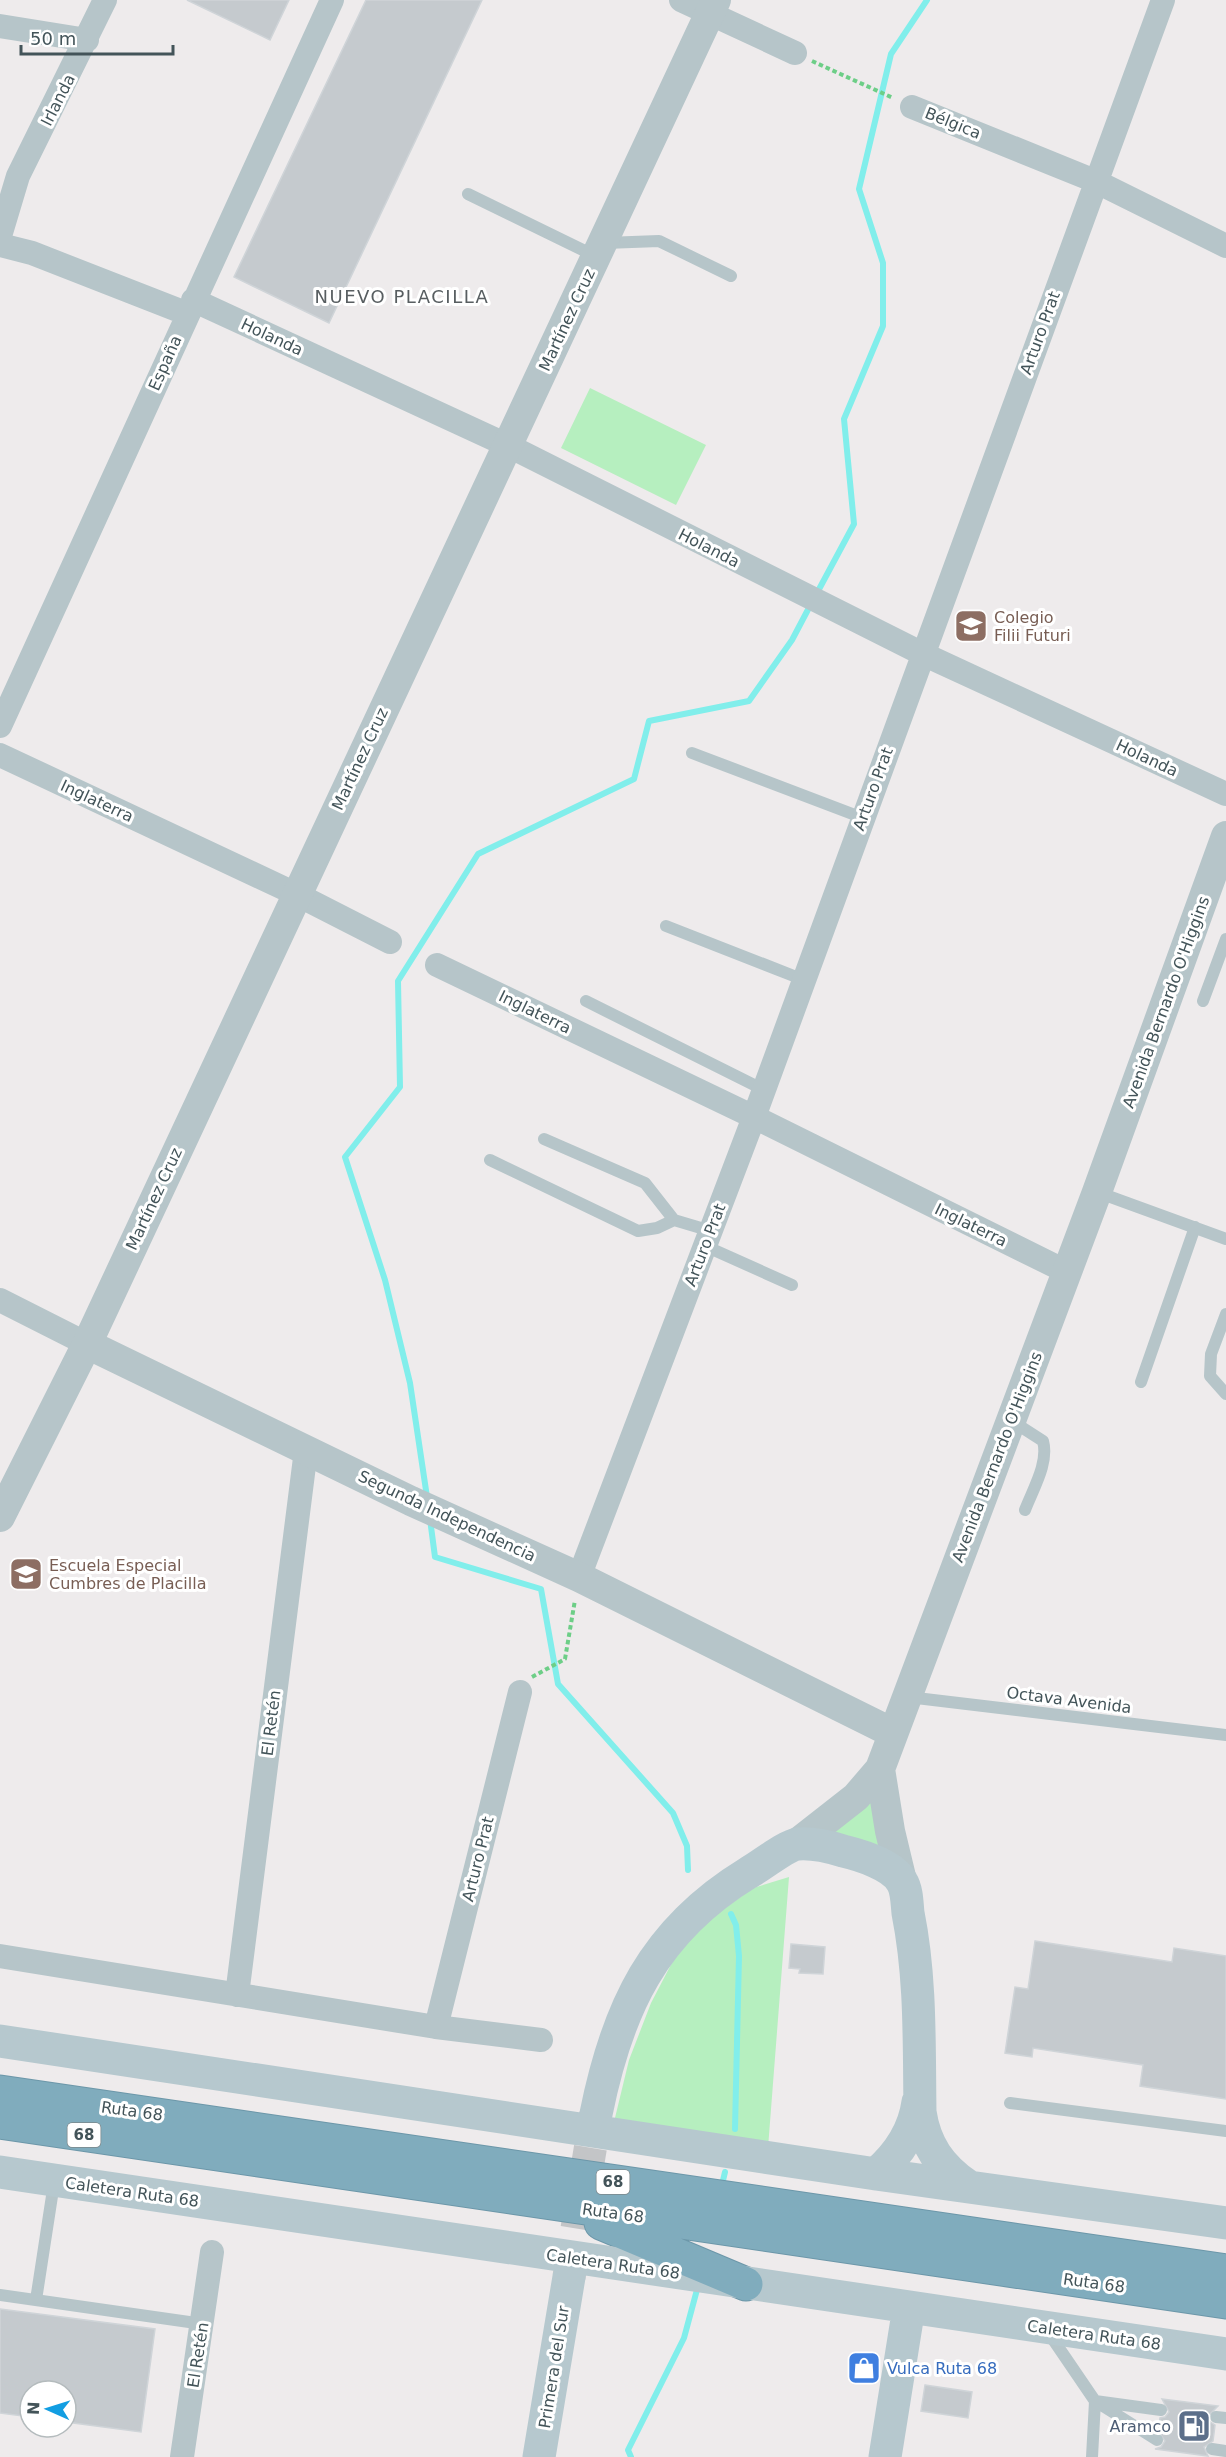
<svg xmlns="http://www.w3.org/2000/svg" width="1226" height="2457" viewBox="0 0 1226 2457" font-family="'DejaVu Sans',sans-serif">
  <style>
    .green { fill: #b6efbf }
    .lines { fill: none; stroke-linecap: round; stroke-linejoin: round }
    .stream { stroke: #81eeeb; stroke-width: 6 }
    .building { fill: #c5cace; stroke: #cfd4d8; stroke-width: 1.5 }
    .secondary-tunnel { stroke: #c3c5c7; stroke-width: 33; stroke-dasharray: 33 16; stroke-linecap: butt }
    .motorway-casing { stroke: #6c97a9; stroke-width: 35 }
    .path { stroke: #6dce87; stroke-width: 4; stroke-dasharray: 4.5 3; stroke-linecap: butt }
    .service { stroke: #b6c5c9; stroke-width: 12 }
    .minor { stroke: #b6c5c9; stroke-width: 24 }
    .tertiary { stroke: #b6c5c9; stroke-width: 30 }
    .secondary { stroke: #b6c8ce; stroke-width: 33 }
    .motorway { stroke: #80acbd; stroke-width: 33 }
    .labels { text-anchor: middle; dominant-baseline: central; stroke-width: 6; stroke-linejoin: round; paint-order: stroke }
    .shield { fill: #fff; stroke: #7b878b; stroke-width: 1.5 }
    .shield-label { font-size: 15px; font-weight: bold; fill: #435459 }
    .street-label { font-size: 16px; fill: #435459; stroke: #fff }
    .education-label { font-size: 16px; fill: #785e54; stroke: #fff; text-anchor: start }
    .shop-label { font-size: 16px; fill: #366cbe; stroke: #fff; text-anchor: start }
    .service-label { font-size: 16px; fill: #4e5e75; stroke: #fff; text-anchor: end }
    .neighbourhood-label { font-size: 18px; letter-spacing: 1.5px; fill: #585e61; stroke: #fff }
  </style>
  <rect width="100%" height="100%" fill="#eeebec"/>
  <!-- green -->
  <path class="green" d="M590 388 706 445 676 505 561 448Z
    M873 1796 882 1853 834 1833Z
    M789 1877 768 2148 614 2122 629 2060 651 2003 676 1955 704 1923 753 1888Z"/>
  <g class="lines">
    <!-- stream -->
    <path class="stream" d="M817 593 854 524 844 419 883 326V263L859 189 891 54 927 0
      M427 1497 410 1383 385 1280 345 1157 400 1087 398 981 478 854 634 779 649 721 749 701 792 640 812 602
      M430 1519 435 1557 541 1589 558 1684 673 1813 687 1846 688 1870
      M731 1914 736 1925 739 1956 735 2129
      M721 2189 725 2172
      M631 2457 628 2450 684 2338 698 2286"/>
  </g>
  <!-- building -->
  <path class="building" d="M187 0H289L270 40Z
    M366 0H482L329 323 234 277Z
    M1035 1941 1172 1962 1174 1948 1226 1956V2099L1140 2086 1143 2065 1033 2048 1032 2057 1005 2053 1015 1987 1028 1989Z
    M791 1944 825 1947 823 1974 799 1973 800 1969 789 1968Z
    M0 2309 155 2329 141 2432 66 2422V2391H30V2417L0 2413Z
    M855 2354 876 2356 874 2382 852 2380Z
    M925 2385 972 2392 968 2418 921 2411Z
    M1162 2399 1218 2406 1208 2416 1209 2421 1215 2425 1213 2441 1204 2447 1208 2456 1155 2449 1161 2447 1165 2441 1158 2431 1160 2418 1165 2417 1169 2412Z"/>
  <g class="lines">
    <!-- secondary-tunnel -->
    <path class="secondary-tunnel" d="M569 2277 596 2114"/>
    <!-- motorway casing -->
    <g class="motorway-casing">
      <path id="motorway" d="M0 2092 1226 2271
        M0 2122 1226 2302
        M601 2223 746 2284"/>
    </g>
    <!-- path -->
    <path class="path" d="M812 61 893 98
      M532 1677 565 1659 575 1600"/>
    <!-- service -->
    <path class="service" d="M468 194 595 256
      M605 243 659 241 731 276
      M692 753 863 818
      M666 926 804 980
      M586 1001 764 1090
      M1203 1001 1226 939
      M544 1139 645 1183 674 1220
      M490 1160 638 1231 657 1228 674 1220 711 1231
      M1097 1192 1226 1239
      M705 1246 792 1285
      M1226 1314 1211 1354 1210 1376 1226 1394
      M1141 1382 1195 1227
      M1012 1421 1043 1441C1049 1463 1033 1489 1025 1510
      M908 1697 1226 1735
      M1010 2103 1226 2131
      M0 2295 203 2324
      M36 2300 54 2183
      M1048 2332 1095 2401 1157 2440
      M1216 2417 1226 2418
      M1212 2449 1226 2451
      M1092 2457 1095 2401 1161 2410"/>
    <!-- minor -->
    <path class="minor" d="M681 0 795 53
      M0 26 87 40
      M912 107 1095 181 1226 246
      M0 236 18 176 105 0
      M0 245 32 253 188 314
      M193 300 507 445 923 654 1226 794
      M0 726 332 0
      M0 755 296 894 390 942
      M437 965 754 1117 1067 1272
      M0 1300 87 1344
      M579 1577 754 1117 1163 0
      M0 1956 436 2027 541 2040
      M237 1995 306 1450
      M436 2027 520 1692
      M182 2457 212 2252"/>
    <!-- tertiary -->
    <path class="tertiary" d="M87 1344 411 1501 579 1577 893 1733
      M0 1517 87 1344 716 0
      M796 1844 856 1797 880 1769
      M902 1881 890 1831 880 1769 1097 1192 1226 836"/>
    <!-- secondary -->
    <path class="secondary" d="M0 2041 876 2174 1226 2223
      M596 2114C617 2009 653 1931 748 1873 759 1867 787 1845 798 1844 812 1843 830 1847 843 1851 860 1855 893 1865 902 1882 907 1890 907 1904 908 1913 921 1978 919 2045 920 2112 925 2145 940 2167 968 2186
      M0 2172 1226 2354
      M876 2174C898 2155 914 2132 918 2102
      M539 2457 569 2277
      M885 2457 909 2307"/>
    <!-- motorway -->
    <use href="#motorway" class="motorway"/>
  </g>
  <!-- icons -->
  <defs>
    <g id="school-square" transform="scale(1.725)"><rect x="-9" y="-9" width="18" height="18" rx="4" fill="#8d6e63" stroke="#fff"/><path d="M0-5L7-2L0 1L-7-2ZM-4 1L0 2.5L4 1V4Q0 6-4 4Z" fill="#fff"/></g>
    <g id="shop-square" transform="scale(1.725)"><rect x="-9" y="-9" width="18" height="18" rx="4" fill="#3f7fe0" stroke="#fff"/><path d="M-5-2.5h2.3a2.7 3.5 0 0 1 5.4 0H5L5.5 6h-11ZM-1.5-2.5h3a1.5 2.3 0 0 0-3 0Z" fill="#fff"/></g>
    <g id="fuel-square" transform="scale(1.725)"><rect x="-9" y="-9" width="18" height="18" rx="4" fill="#5c6f8a" stroke="#fff"/><path d="M-5.5-6h7V0h2V4h1.3V-2.5L3-4.5l.8-.8L6-3V5H2.5V1h-1V6h-7ZM-4.2-4.7v3.2H.2V-4.7Z" fill="#fff"/></g>
  </defs>
  <g fill-rule="evenodd">
    <use href="#school-square" x="971" y="626"/>
    <use href="#school-square" x="26" y="1574"/>
    <use href="#shop-square" x="864" y="2368"/>
    <use href="#fuel-square" x="1194" y="2426"/>
  </g>
  <g class="labels">
    <!-- shield labels -->
    <g class="shield">
      <rect x="67.5" y="2123" width="33" height="24" rx="4.5"/>
      <rect x="596.5" y="2170" width="33" height="24" rx="4.5"/>
    </g>
    <g class="shield-label">
      <text x="84" y="2135">68</text>
      <text x="613" y="2182">68</text>
    </g>
    <!-- street labels -->
    <g class="street-label">
      <text transform="translate(58 100) rotate(-63)">Irlanda</text>
      <text transform="translate(953 123) rotate(22)">Bélgica</text>
      <text transform="translate(567 320) rotate(-65)">Martínez Cruz</text>
      <text transform="translate(1040 333) rotate(-70)">Arturo Prat</text>
      <text transform="translate(272 337) rotate(25)">Holanda</text>
      <text transform="translate(165 363) rotate(-66)">España</text>
      <text transform="translate(709 548) rotate(27)">Holanda</text>
      <text transform="translate(1147 758) rotate(25)">Holanda</text>
      <text transform="translate(360 759) rotate(-65)">Martínez Cruz</text>
      <text transform="translate(873 789) rotate(-70)">Arturo Prat</text>
      <text transform="translate(97 801) rotate(25)">Inglaterra</text>
      <text transform="translate(1166 1002) rotate(-70)">Avenida Bernardo O'Higgins</text>
      <text transform="translate(535 1012) rotate(26)">Inglaterra</text>
      <text transform="translate(154 1199) rotate(-65)">Martínez Cruz</text>
      <text transform="translate(971 1225) rotate(26)">Inglaterra</text>
      <text transform="translate(705 1245) rotate(-69)">Arturo Prat</text>
      <text transform="translate(997 1457) rotate(-69)">Avenida Bernardo O'Higgins</text>
      <text transform="translate(447 1516) rotate(25)">Segunda Independencia</text>
      <text transform="translate(1069 1700) rotate(7)">Octava Avenida</text>
      <text transform="translate(271 1723) rotate(-83)">El Retén</text>
      <text transform="translate(478 1859) rotate(-76)">Arturo Prat</text>
      <text transform="translate(132 2111) rotate(8)">Ruta 68</text>
      <text transform="translate(132 2192) rotate(8)">Caletera Ruta 68</text>
      <text transform="translate(613 2213) rotate(8)">Ruta 68</text>
      <text transform="translate(613 2264) rotate(8)">Caletera Ruta 68</text>
      <text transform="translate(1094 2283) rotate(8)">Ruta 68</text>
      <text transform="translate(1094 2335) rotate(8)">Caletera Ruta 68</text>
      <text transform="translate(198 2355) rotate(-81)">El Retén</text>
      <text transform="translate(554 2367) rotate(-81)">Primera del Sur</text>
    </g>
    <!-- education labels -->
    <g class="education-label">
      <text x="994" y="617">Colegio<tspan x="994" dy="18">Filii Futuri</tspan></text>
      <text x="49" y="1565">Escuela Especial<tspan x="49" dy="18">Cumbres de Placilla</tspan></text>
    </g>
    <!-- shop labels -->
    <g class="shop-label">
      <text x="887" y="2368">Vulca Ruta 68</text>
    </g>
    <!-- service labels -->
    <g class="service-label">
      <text x="1171" y="2426">Aramco</text>
    </g>
    <!-- neighbourhood labels -->
    <g class="neighbourhood-label">
      <text x="402" y="296">NUEVO PLACILLA</text>
    </g>
  </g>
  <!-- north arrow -->
  <g transform="translate(48 2409) rotate(273)"><circle r="28" fill="#ffffff" stroke="#b4bbbd" stroke-width="1.5"/>
  <path d="M0-4.5L10 22L0 15L-10 22Z" fill="#129ee2"/>
  <text y="-9" font-size="16" font-weight="bold" text-anchor="middle" fill="#435459">N</text>
  </g>
  <!-- scale -->
  <path d="M21 45v9h152v-9" fill="none" stroke="#435459" stroke-width="3"/>
  <text x="30" y="45" font-size="18" fill="#435459" stroke="#ffffff" stroke-width="4.5" paint-order="stroke">50 m</text>
</svg>
